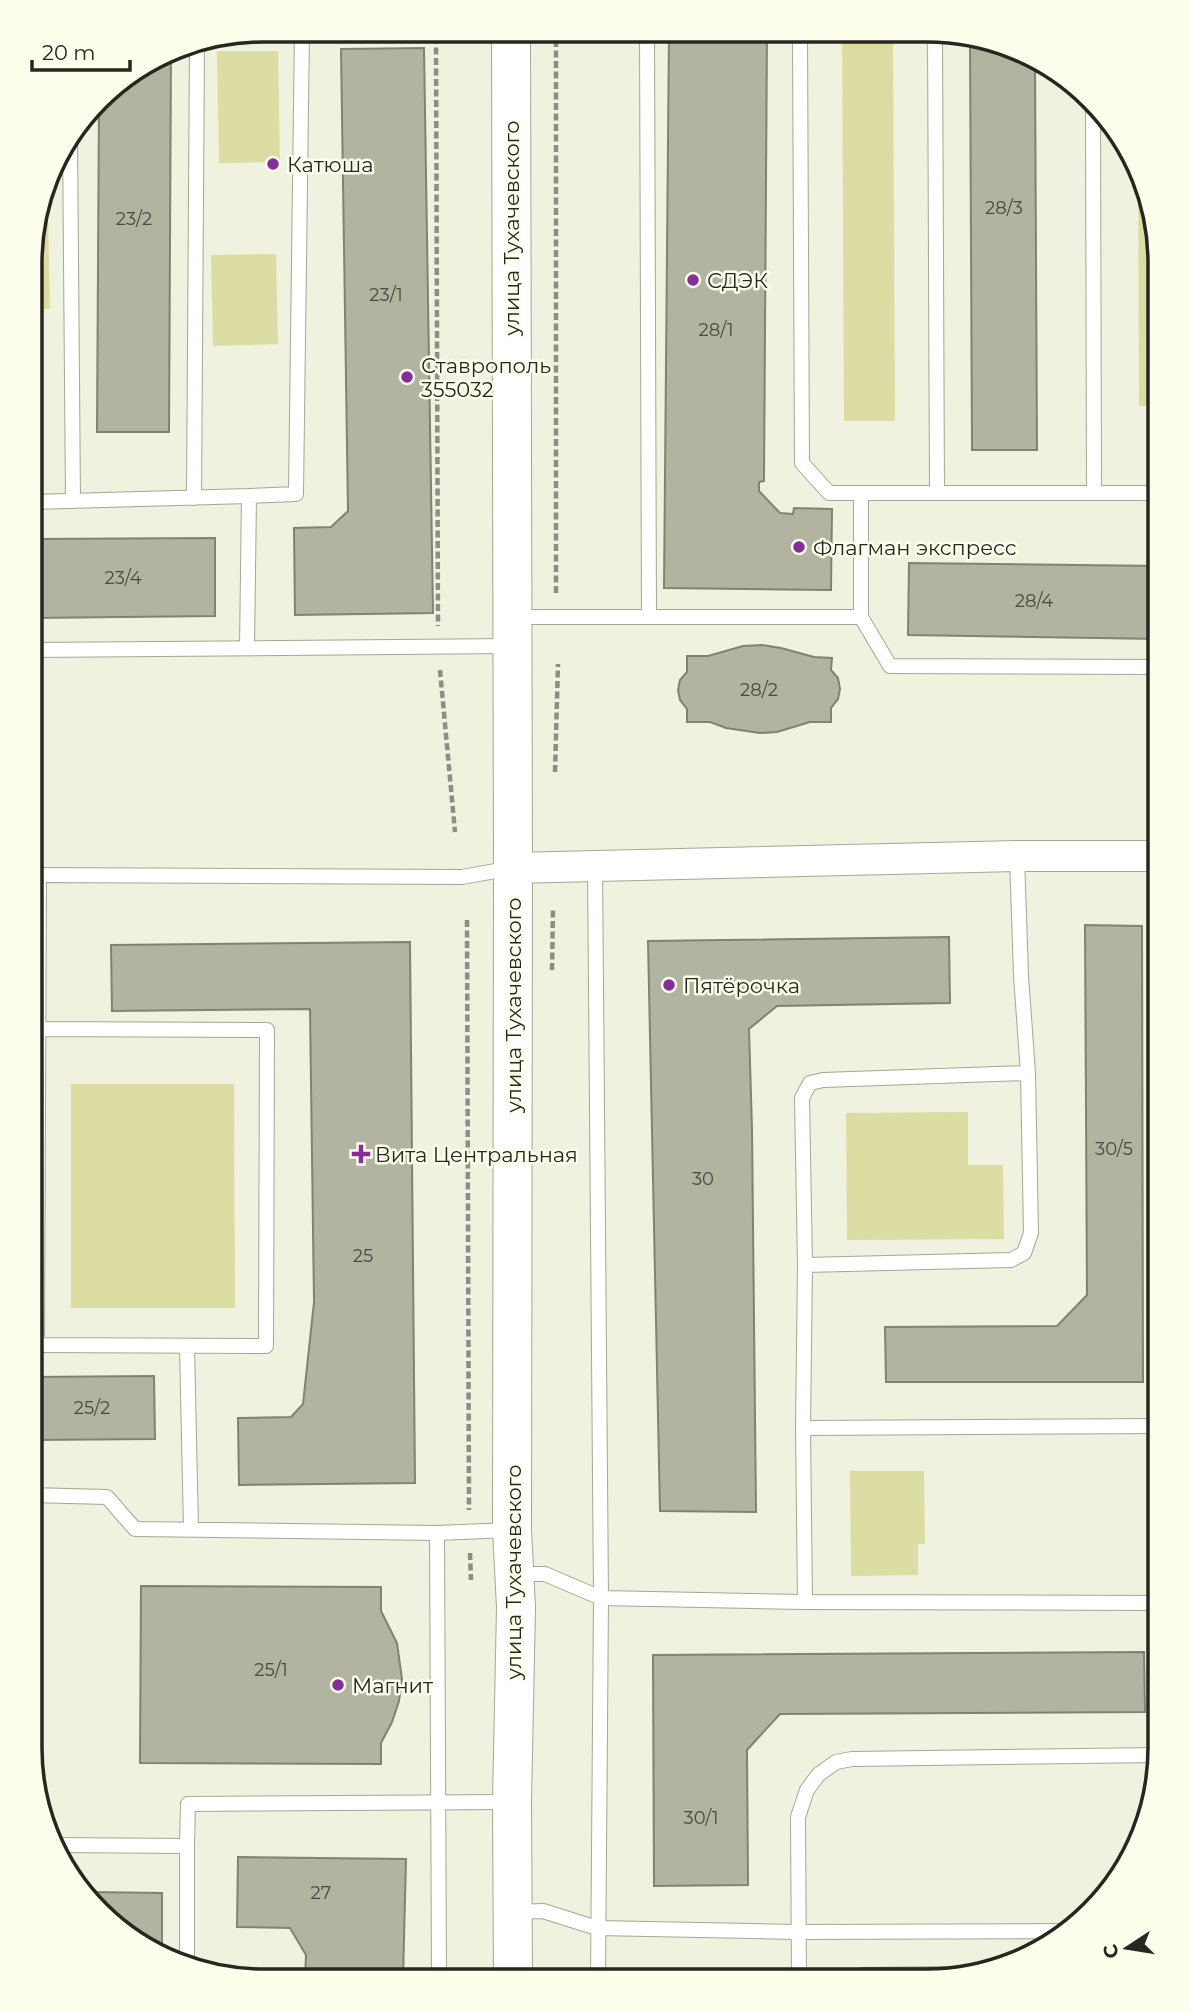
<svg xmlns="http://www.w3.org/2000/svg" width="1190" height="2011" viewBox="0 0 1190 2011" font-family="Montserrat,sans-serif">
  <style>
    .green { fill: #dcdda3 }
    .building { fill: #b2b3a1; stroke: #818271; stroke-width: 2 }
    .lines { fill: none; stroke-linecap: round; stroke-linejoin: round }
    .service-casing { stroke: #a5a695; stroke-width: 16 }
    .minor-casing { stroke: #a5a695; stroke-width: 32 }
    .secondary-casing { stroke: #a5a695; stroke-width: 40 }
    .path { stroke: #8e8e82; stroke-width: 4.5; stroke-dasharray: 7 3.5; stroke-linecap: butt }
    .service { stroke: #fff; stroke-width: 14 }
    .minor { stroke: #fff; stroke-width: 30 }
    .secondary { stroke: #fff; stroke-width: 38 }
    .poi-dot { fill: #862d99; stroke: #fdfeec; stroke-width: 2.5 }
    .labels { text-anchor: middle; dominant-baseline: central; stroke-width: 5; stroke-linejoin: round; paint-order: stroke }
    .number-label { font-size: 18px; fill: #4a4a40 }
    .poi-label { font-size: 21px; fill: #272720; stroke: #fdfeec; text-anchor: start }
    .street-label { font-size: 21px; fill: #272720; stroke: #fdfeec }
    .rim { fill: none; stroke: #272720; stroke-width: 3.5 }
  </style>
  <rect width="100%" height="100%" fill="#f0f1df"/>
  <!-- green -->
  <path class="green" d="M842 31 893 32 895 421H844Z
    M217 51H278L280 162 219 163Z
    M1138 168 1143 174 1160 263V406H1139Z
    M36 218H48L50 309H32V233Z
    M276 254 278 344 213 346 211 255Z
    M71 1084H234L235 1308H71Z
    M968 1112V1165H1003L1004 1239 847 1240 846 1113Z
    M850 1471H924L925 1544H918V1575L851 1576Z"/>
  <!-- building -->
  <path class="building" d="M669 31H767L764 481 759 482V491L780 513 793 514 794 508 832 509 831 590 664 588Z
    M970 37 1035 64 1037 450H972Z
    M424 48 433 613 295 615 294 528 331 527 348 511 341 49Z
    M171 49 169 432H97L99 101 109 88Z
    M215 538V616L31 618V539Z
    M909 563 1160 566V639L908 635Z
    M762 645 781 648 814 657 832 658 831 670 838 678 840 689 838 699 831 708V722H810L777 732 760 733 726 728 710 722H687V709L680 700 678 690 680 680 687 672V656H708L743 646Z
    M1085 925 1142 926 1143 1382H886L885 1327 1057 1326 1087 1295Z
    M949 937 950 1003 777 1006 749 1029 752 1129 756 1512 660 1511 648 941Z
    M410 942 415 1483 239 1485 238 1418 291 1417 303 1404 314 1302 310 1009 112 1011 111 945Z
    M154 1376 155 1439 30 1440V1377Z
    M141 1586 381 1587V1611L397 1643 402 1679 399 1701 392 1722 381 1743V1764L140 1763Z
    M1144 1652 1145 1712 780 1714 747 1750 748 1885 654 1886 653 1655Z
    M238 1857 406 1859 403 1980H305L306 1955 290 1928 237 1927Z
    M90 1892 162 1893V1950L121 1933Z
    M1001 1967 927 1981H861V1968Z
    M758 1975V1981L653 1980V1977Z"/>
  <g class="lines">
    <!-- service casing -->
    <g class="service-casing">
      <path id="service" d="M647 31 649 616
        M800 31 802 463 829 493H1160
        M935 32 937 493
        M1093 110 1094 493
        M70 138 73 501
        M861 493V617
        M249 496 296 494 302 30
        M194 498 197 43
        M31 502 249 496 247 648
        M514 617H861L890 666 1160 667
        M31 650 512 646
        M1017 856 1021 976 1028 1073 1031 1233 1024 1253 1011 1260 805 1265 803 1428 1160 1426
        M595 865 601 1598 598 1980
        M32 875 462 877 512 868
        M38 1029 267 1030 266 1346 37 1345 39 875
        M805 1265 802 1098 810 1083 823 1080 1028 1073
        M187 1346 191 1529
        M30 1495 107 1497 135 1529 437 1533 511 1530
        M437 1533 439 1980
        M517 1574H545L601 1598 805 1602 803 1428
        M805 1602 1160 1603
        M54 1845 187 1846 188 1804 512 1802
        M515 1912 543 1911 597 1928 797 1932 1059 1931
        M187 1960V1846
        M799 1981 798 1817 807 1790 818 1775 836 1762 852 1759 1160 1755"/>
    </g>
    <!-- minor casing -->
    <g class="minor-casing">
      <path id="minor" d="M513 868 1017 856H1160"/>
    </g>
    <!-- secondary casing -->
    <g class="secondary-casing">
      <path id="secondary" d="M511 30 513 868 512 1530 516 1607 512 1802 513 1980"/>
    </g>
    <!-- path -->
    <path class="path" d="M436 37 438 626
      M556 593V31
      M440 670 455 832
      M555 772 558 664
      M467 920 469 1510
      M552 970 553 908
      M470 1553 471 1580"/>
    <!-- service -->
    <use href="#service" class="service"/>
    <!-- minor -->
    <use href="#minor" class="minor"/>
    <!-- secondary -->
    <use href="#secondary" class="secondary"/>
  </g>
  <!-- markers -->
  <g class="poi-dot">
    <circle cx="273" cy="164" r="7"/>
    <circle cx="693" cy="280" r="7"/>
    <circle cx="407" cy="377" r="7"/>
    <circle cx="799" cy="547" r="7"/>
    <circle cx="669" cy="985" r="7"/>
    <path d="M357.5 1143.5h7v7h7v7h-7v7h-7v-7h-7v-7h7z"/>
    <circle cx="338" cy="1685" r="7"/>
  </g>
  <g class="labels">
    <!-- number labels -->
    <g class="number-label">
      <text x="1004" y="208">28/3</text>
      <text x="134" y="219">23/2</text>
      <text x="386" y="295">23/1</text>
      <text x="716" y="330">28/1</text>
      <text x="123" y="578">23/4</text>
      <text x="1034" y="601">28/4</text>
      <text x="759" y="690">28/2</text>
      <text x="1114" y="1149">30/5</text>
      <text x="703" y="1179">30</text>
      <text x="363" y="1256">25</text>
      <text x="92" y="1408">25/2</text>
      <text x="271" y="1670">25/1</text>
      <text x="701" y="1818">30/1</text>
      <text x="321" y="1893">27</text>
    </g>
    <!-- poi labels -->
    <g class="poi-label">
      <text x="287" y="164">Катюша</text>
      <text x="707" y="280">СДЭК</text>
      <text x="421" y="365">Ставрополь<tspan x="421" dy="24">355032</tspan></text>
      <text x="813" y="547">Флагман экспресс</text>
      <text x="683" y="985">Пятёрочка</text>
      <text x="375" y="1154">Вита Центральная</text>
      <text x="352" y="1685">Магнит</text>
    </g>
    <!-- street labels -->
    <g class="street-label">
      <text transform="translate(511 228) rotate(-90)">улица Тухачевского</text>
      <text transform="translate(513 1005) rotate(-90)">улица Тухачевского</text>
      <text transform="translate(513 1572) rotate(-90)">улица Тухачевского</text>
    </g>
  </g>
  <!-- crop -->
  <path d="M0 0H1190V2011H0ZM263 42H927A221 221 0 0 1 1148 263V1748A221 221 0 0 1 927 1969H263A221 221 0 0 1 42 1748V263A221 221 0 0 1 263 42Z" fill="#fdfeec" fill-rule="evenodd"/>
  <path class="rim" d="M263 42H927A221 221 0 0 1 1148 263V1748A221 221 0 0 1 927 1969H263A221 221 0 0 1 42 1748V263A221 221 0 0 1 263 42Z"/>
  <!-- north arrow -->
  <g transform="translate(1127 1948) rotate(258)" stroke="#fdfeec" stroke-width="5" paint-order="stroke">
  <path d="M0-5L12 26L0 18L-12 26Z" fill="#272720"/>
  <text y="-10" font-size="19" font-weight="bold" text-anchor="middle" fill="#272720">С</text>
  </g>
  <!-- scale -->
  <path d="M32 60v10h98v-10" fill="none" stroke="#272720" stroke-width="3.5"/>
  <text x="42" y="60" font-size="21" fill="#272720" stroke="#fdfeec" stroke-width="5" paint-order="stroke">20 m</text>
</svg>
